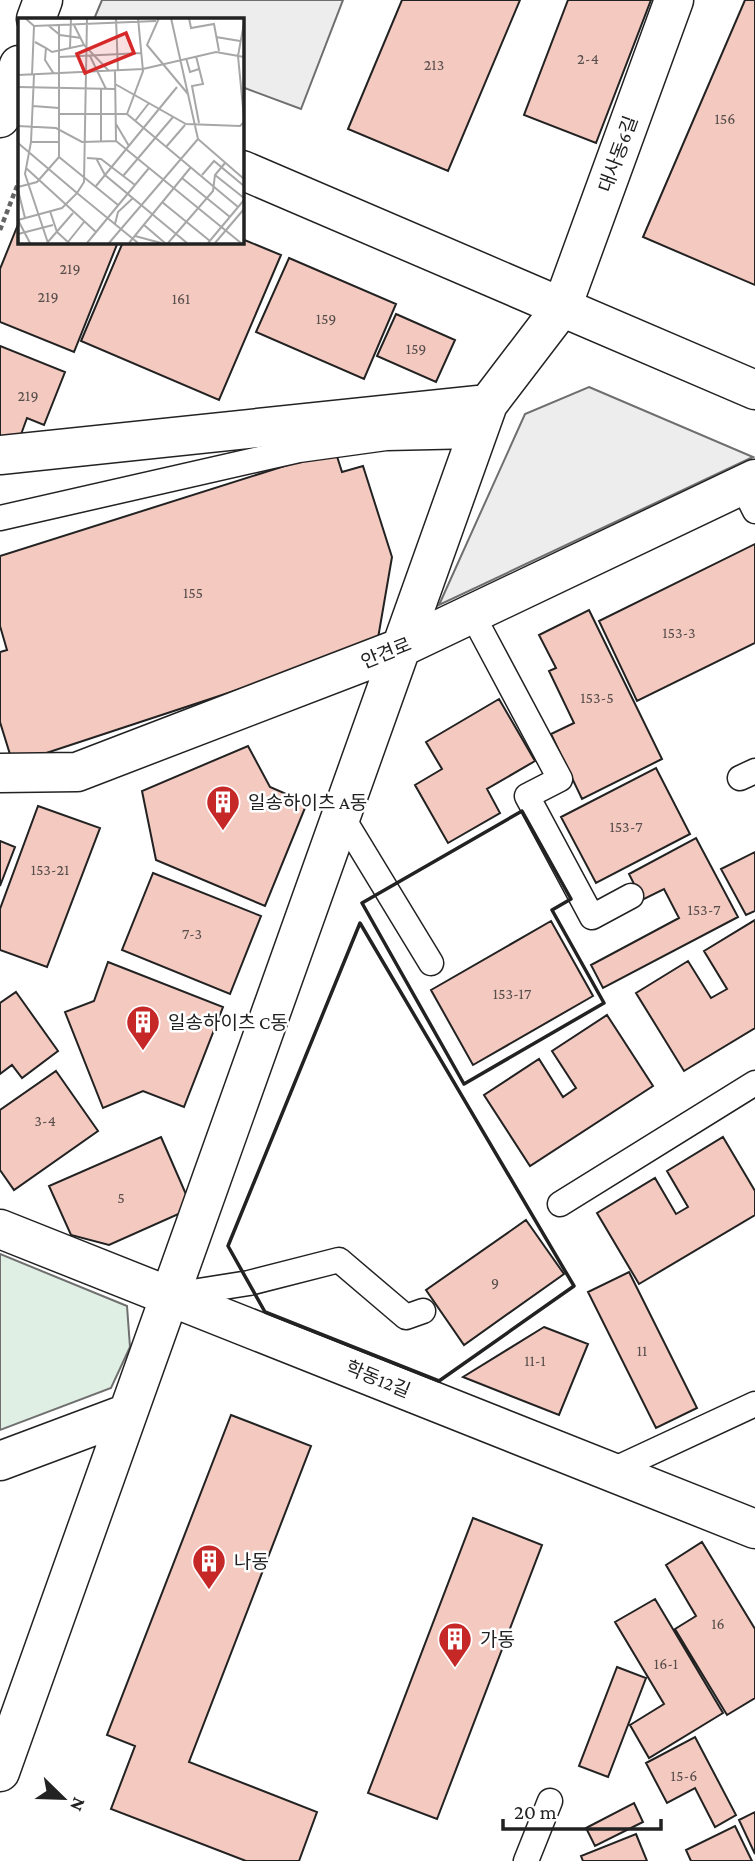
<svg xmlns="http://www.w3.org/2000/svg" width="755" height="1861" viewBox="0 0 755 1861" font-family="'Crimson Pro','Noto Sans KR',serif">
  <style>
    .green { fill: #e0efe3; stroke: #6f6f6f; stroke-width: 2 }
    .parking { fill: #ededed; stroke: #6f6f6f; stroke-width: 2 }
    .building { fill: #f3c9c0; stroke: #222; stroke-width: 2 }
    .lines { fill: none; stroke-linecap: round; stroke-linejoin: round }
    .service-casing { stroke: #222; stroke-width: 27 }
    .minor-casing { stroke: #222; stroke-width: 41 }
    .tertiary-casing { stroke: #222; stroke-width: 41 }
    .path { stroke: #646464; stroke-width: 4.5; stroke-dasharray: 5 3.5; stroke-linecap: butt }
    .service { stroke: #fff; stroke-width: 24 }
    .minor { stroke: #fff; stroke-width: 38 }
    .tertiary { stroke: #fff; stroke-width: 38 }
    .wall { stroke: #222; stroke-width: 3.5 }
    .labels { text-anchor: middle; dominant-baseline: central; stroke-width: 5; stroke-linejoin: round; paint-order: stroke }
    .number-label { font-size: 16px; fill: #564c4a }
    .street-label { font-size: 19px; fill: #222; stroke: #fff }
    .poi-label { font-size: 19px; fill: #222; stroke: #fff; text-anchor: start }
    .inset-road { fill: none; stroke: #a7a7a7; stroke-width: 2 }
    .view { fill: #d62828; fill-opacity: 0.15; stroke: #d62828; stroke-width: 3.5 }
    .inset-edge { fill: none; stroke: #222; stroke-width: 3.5 }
  </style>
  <rect width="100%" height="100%" fill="#fff"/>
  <!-- green -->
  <path class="green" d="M0 1254 127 1306 130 1347 111 1388 0 1430Z"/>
  <!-- parking -->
  <path class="parking" d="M102 0H343L301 109 242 87V19H94Z
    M589 387 753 457 439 605 525 414Z"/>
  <!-- building -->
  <path class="building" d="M402 0H520L448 171 348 129Z
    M568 0H651L596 143 524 115Z
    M745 0H755V285L643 237Z
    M19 222V242H118L74 352 0 322V269Z
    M242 239 281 255 219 400 81 341 123 242H242Z
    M289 258 396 304 364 379 256 332Z
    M396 314 455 340 436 382 377 356Z
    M0 346 65 372 44 425 27 418 19 440 0 444Z
    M335 450 342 472 363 466 392 557 377 644 13 764 0 722V652L7 650 0 626V556Z
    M755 544V643L637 701 599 621Z
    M589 610 662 759 582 799 551 734 574 723 549 671 556 668 539 635Z
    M499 699 535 761 487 789 500 813 448 843 415 785 442 769 426 742Z
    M248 746 270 787 307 803 265 906 156 860 142 791Z
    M656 768 690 834 596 883 561 817Z
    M38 806 100 828 47 967 0 950V909Z
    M696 838 738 917 603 988 591 965 679 918 664 889 642 900 629 874Z
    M0 841 15 847 0 886Z
    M755 852V911L746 915 721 869Z
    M153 873 261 916 230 994 122 950Z
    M755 920V1028L684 1071 636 993 688 961 711 998 727 989 704 951Z
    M551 921 593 996 473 1065 431 990Z
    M108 962 223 1007 184 1107 143 1091 103 1108 65 1012 94 1001Z
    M16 992 58 1051 22 1078 12 1065 0 1074V1003Z
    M607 1015 653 1086 530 1166 484 1095 539 1059 563 1097 576 1088 552 1051Z
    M56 1071 98 1131 14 1190 0 1170V1110Z
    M161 1137 192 1208 109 1245 71 1235 49 1186Z
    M723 1137 755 1191V1215L639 1284 597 1213 655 1178 676 1214 688 1207 667 1171Z
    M526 1220 564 1274 464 1345 426 1290Z
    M629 1272 697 1408 656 1428 588 1292Z
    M544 1327 588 1344 559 1415 463 1377Z
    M231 1415 311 1446 189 1762 317 1812 299 1861H246L111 1809 135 1746 107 1735Z
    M473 1518 542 1545 437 1819 368 1793Z
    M702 1542 755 1629V1698L727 1715 675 1629 696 1616 666 1565Z
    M655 1599 723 1713 649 1758 630 1725 664 1704 615 1622Z
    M617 1667 646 1678 608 1777 579 1766Z
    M695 1737 736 1815 715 1827 695 1788 667 1803 646 1763Z
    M634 1803 643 1822 595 1846 586 1828Z
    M755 1812V1854L739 1820Z
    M735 1826 752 1861H691L686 1850Z
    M636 1834 647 1861H583L581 1856Z"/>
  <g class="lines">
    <!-- service casing -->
    <g class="service-casing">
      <path id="service" d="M742 485 755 511
        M0 518 299 450 386 438 476 436
        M472 614 560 779 527 796 592 917 631 896
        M740 778 755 771
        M341 815 431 963
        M560 1204 755 1083
        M173 1295 249 1283 339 1260 406 1317 423 1311
        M611 1471 755 1404
        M526 1861 550 1801"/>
    </g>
    <!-- minor casing -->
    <g class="minor-casing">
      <path id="minor" d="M0 455 488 404
        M0 773 77 772 400 648 755 479
        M0 1229 755 1529
        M0 1461 128 1413
        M0 1772 488 404 562 307 674 0"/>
    </g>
    <!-- tertiary casing -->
    <g class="tertiary-casing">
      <path id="tertiary" d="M36 19 43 0
        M0 118 19 65
        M242 170 755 390"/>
    </g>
    <!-- path -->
    <path class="path" d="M0 230 19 181"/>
    <!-- service -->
    <use href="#service" class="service"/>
    <!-- minor -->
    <use href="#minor" class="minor"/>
    <!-- tertiary -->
    <use href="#tertiary" class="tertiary"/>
    <!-- wall -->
    <path class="wall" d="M522 811 571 899 552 910 604 1003 464 1084 362 903Z
      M360 923 574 1286 439 1381 265 1312 228 1246Z"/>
  </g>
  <!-- icons -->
  <defs>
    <g id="building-pin" transform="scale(1.75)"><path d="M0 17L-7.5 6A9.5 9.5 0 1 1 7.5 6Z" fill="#c62828" stroke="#fff"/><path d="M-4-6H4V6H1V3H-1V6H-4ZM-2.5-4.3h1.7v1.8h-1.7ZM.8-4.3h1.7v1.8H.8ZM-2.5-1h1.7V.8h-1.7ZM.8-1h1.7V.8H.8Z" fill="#fff"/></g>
  </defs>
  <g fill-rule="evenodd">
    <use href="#building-pin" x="223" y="802"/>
    <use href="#building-pin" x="143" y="1022"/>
    <use href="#building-pin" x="209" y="1561"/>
    <use href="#building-pin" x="455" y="1639"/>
  </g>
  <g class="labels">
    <!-- number labels -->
    <g class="number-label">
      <text x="588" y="58">2-4</text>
      <text x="434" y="64">213</text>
      <text x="725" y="118">156</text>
      <text x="70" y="268">219</text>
      <text x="48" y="296">219</text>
      <text x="181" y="298">161</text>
      <text x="326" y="318">159</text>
      <text x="416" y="348">159</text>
      <text x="28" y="395">219</text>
      <text x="193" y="592">155</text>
      <text x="679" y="632">153-3</text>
      <text x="597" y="697">153-5</text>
      <text x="626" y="826">153-7</text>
      <text x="50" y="869">153-21</text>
      <text x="704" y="909">153-7</text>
      <text x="192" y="933">7-3</text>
      <text x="512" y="993">153-17</text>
      <text x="45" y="1120">3-4</text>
      <text x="121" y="1197">5</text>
      <text x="495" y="1282">9</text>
      <text x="642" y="1350">11</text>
      <text x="535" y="1360">11-1</text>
      <text x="718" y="1623">16</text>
      <text x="666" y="1663">16-1</text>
      <text x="684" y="1775">15-6</text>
    </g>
    <!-- street labels -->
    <g class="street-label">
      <text transform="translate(618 154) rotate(-70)">대사동6길</text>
      <text transform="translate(386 653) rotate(-22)">안견로</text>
      <text transform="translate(378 1379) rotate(22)">학동12길</text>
    </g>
    <!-- poi labels -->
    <g class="poi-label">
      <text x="248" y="802">일송하이츠 A동</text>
      <text x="168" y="1022">일송하이츠 C동</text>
      <text x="234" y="1561">나동</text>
      <text x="480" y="1639">가동</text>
    </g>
  </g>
  <!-- overview -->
  <g transform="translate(18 18)">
    <rect width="226" height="226" fill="#fff"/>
    <path class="inset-road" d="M7 0 16 8 138 3M98 0 100 53M141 0 129 27 170 76M153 0 180 121 226 161M171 0 173 10 196 6 201 33M226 5 220 38 226 100M56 7 66 27 91 53M31 8 42 17 63 20M198 19 222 23M17 24 28 30 27 42 36 56M28 30 34 34 66 27M52 30 53 0M72 38 88 71M178 38 185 66 174 68 181 105M41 39 124 35M168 40 172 54 181 51M97 53 98 123M0 57 125 51 198 34 226 39M14 57 16 8M16 57 13 124 7 156 30 225M97 66 168 106 222 108 226 104M0 69 97 71M15 88 41 90M41 96H109L220 189M109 96 125 53 120 0M117 103 131 85M98 106 111 128M0 108 38 110 64 124 98 123 223 225M13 124H41M83 124V71M0 125 59 175 66 164 69 0M148 129 167 107M41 139 100 187M69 140 83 141 117 167M78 140 87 157 169 225M8 150 78 214M184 157 196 143 226 168M197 157 226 180M105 158 155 99M164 160 212 199M78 168 159 69M0 169 19 164 41 139V7M0 172 7 200M144 184 192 223M32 193 39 214 51 225M0 202 12 225M0 202 44 190 59 175 120 225M97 206 100 194 115 180M126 207 147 225M0 216 35 207M117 218 143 225M50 224 66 204M29 225 55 195M69 225 131 150M91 225 180 121M111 225 173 149M150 225 195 173 197 157 207 145M190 225 226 182M197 225 226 191"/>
    <path class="view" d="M108 15 116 35 67 55 59 36Z"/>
    <rect width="226" height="226" class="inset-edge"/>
  </g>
  <!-- north arrow -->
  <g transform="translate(63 1798) rotate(113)" stroke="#ffffff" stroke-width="5" paint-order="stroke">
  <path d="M0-5L12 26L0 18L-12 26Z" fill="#222222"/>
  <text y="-10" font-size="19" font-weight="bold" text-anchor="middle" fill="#222222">N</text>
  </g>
  <!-- scale -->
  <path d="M503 1819v10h158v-10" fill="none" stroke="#222222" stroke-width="3.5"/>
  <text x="514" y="1819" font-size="21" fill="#222222" stroke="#ffffff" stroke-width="5" paint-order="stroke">20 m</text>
</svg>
